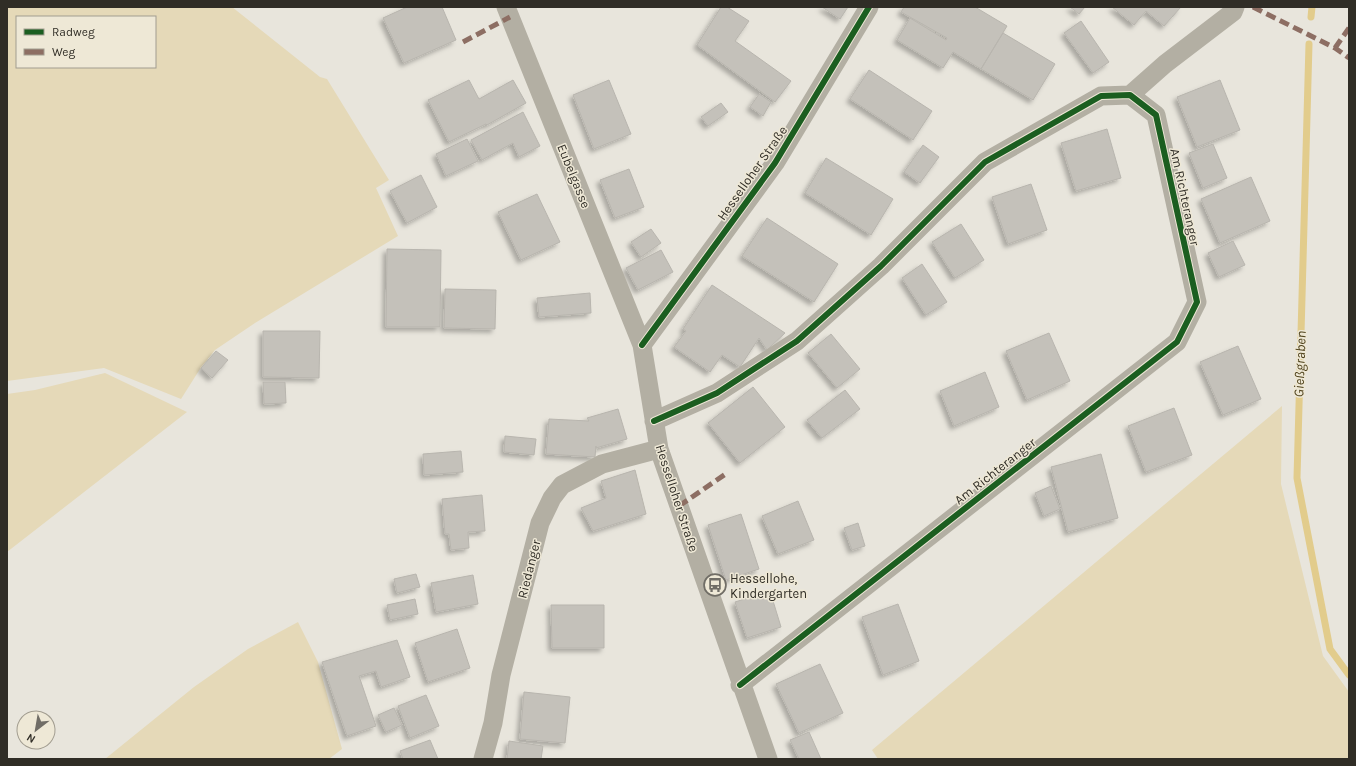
<svg xmlns="http://www.w3.org/2000/svg" width="1356" height="766" viewBox="0 0 1356 766" font-family="Karla,sans-serif">
  <style>
    .green { fill: #e5d9b8; fill-rule: evenodd }
    .lines { fill: none; stroke-linecap: round; stroke-linejoin: round }
    .stream { stroke: #e2cc8c; stroke-width: 7 }
    .building { fill: #c4c1ba; stroke: #b8b5ae; filter: url(#shadow) }
    .minor { stroke: #b3afa3; stroke-width: 19 }
    .quiet { stroke: #8d6e63; stroke-width: 5; stroke-dasharray: 10 5; stroke-linecap: butt }
    .cycleway-casing { stroke: #eee8d6; stroke-width: 8 }
    .cycleway { stroke: #1b5e20; stroke-width: 6 }
    .labels { text-anchor: middle; dominant-baseline: central; stroke-width: 3; stroke-linejoin: round; paint-order: stroke }
    .street-label { font-size: 13px; fill: #302d26; stroke: #eee8d6 }
    .poi-label { font-size: 13px; fill: #302d26; stroke: #eee8d6; text-anchor: start }
    .water-label { font-size: 14px; font-style: italic; fill: #51441e; stroke: #eee8d6 }
  </style>
  <defs>
    <filter id="shadow"><feDropShadow dx="-3.5" dy="3.5" stdDeviation="2" flood-color="#0004"/></filter>
  </defs>
  <rect width="100%" height="100%" fill="#e8e5dc"/>
  <!-- green -->
  <path class="green" d="M7 7H232L320 77 327 79 389 180 376 188 398 236 255 323 215 350 200 369 181 399 104 368 7 381ZM17 17H155V67H17Z
    M105 373 187 412 7 552V394L35 390Z
    M1282 406 1281 484 1323 656 1349 692V759H878L872 750Z
    M298 622 318 662 342 749 329 759H105L194 687 248 649Z"/>
  <g class="lines">
    <!-- stream -->
    <path class="stream" d="M1311 17 1312 7
      M1309 44 1297 478 1330 649 1349 675"/>
  </g>
  <!-- building -->
  <path class="building" d="M407 7H442L456 40 404 63 383 18Z
    M721 7H727L749 21 735 41 791 81 775 102 697 45Z
    M822 7H848L840 19Z
    M904 7H975L1007 26 981 69 953 52 943 68 897 40 910 18 946 40 947 38 901 12Z
    M1070 7H1085L1079 14Z
    M1112 7H1181L1164 26 1146 11 1134 25Z
    M1081 21 1109 62 1093 73 1064 33Z
    M1003 33 1055 64 1033 100 981 69Z
    M869 70 932 111 913 140 850 99Z
    M469 80 479 99 513 80 526 103 487 125 486 124 449 142 428 100Z
    M609 80 631 134 594 149 573 95Z
    M1220 80 1240 130 1197 147 1177 97Z
    M759 94 771 102 763 116 750 107Z
    M721 103 728 112 708 126 701 117Z
    M523 112 540 146 519 157 513 143 482 160 471 140Z
    M1107 129 1121 178 1076 191 1061 143Z
    M467 139 478 161 446 176 436 154Z
    M1213 144 1227 178 1203 188 1189 153Z
    M923 145 939 157 920 183 904 172Z
    M826 158 893 199 871 235 805 193Z
    M629 169 644 207 615 218 600 180Z
    M421 175 437 207 407 223 390 191Z
    M1251 177 1270 221 1220 243 1201 199Z
    M1031 184 1047 230 1008 244 992 197Z
    M537 194 560 242 521 260 498 212Z
    M767 218 838 264 814 302 742 256Z
    M961 224 984 260 955 278 932 242Z
    M651 229 661 243 641 257 631 242Z
    M1233 241 1245 265 1219 277 1208 253Z
    M387 249 441 250 440 327H386Z
    M661 250 673 272 638 290 626 268Z
    M922 264 947 302 926 315 902 278Z
    M712 285 785 333 767 350 759 338 740 367 722 355 710 372 674 347 686 331 683 329Z
    M445 289 496 290 495 329 444 328Z
    M590 293 591 313 539 317 537 298Z
    M263 331H320L319 378 263 377Z
    M1049 333 1070 381 1027 400 1006 351Z
    M831 334 860 369 837 388 808 353Z
    M1238 346 1261 399 1223 415 1200 362Z
    M216 351 228 360 212 378 201 368Z
    M985 372 999 407 954 426 940 391Z
    M263 382H285L286 403 264 404Z
    M753 387 785 427 740 463 708 423Z
    M845 390 860 409 822 438 807 420Z
    M1174 408 1192 455 1146 472 1128 426Z
    M618 409 627 439 596 448V446L595 457 546 454 549 419 589 421 587 418Z
    M505 436 536 439 534 455 504 452Z
    M461 451 463 472 424 475 423 454Z
    M1101 454 1118 518 1068 532 1051 467Z
    M635 470 646 514 593 531 581 508 606 498 601 481Z
    M1051 486 1060 509 1044 516 1035 493Z
    M482 495 485 531 468 532 469 548 451 550 449 534H445L442 499Z
    M798 501 814 540 778 554 762 516Z
    M741 514 759 569 726 580 708 525Z
    M858 523 865 546 852 550 844 528Z
    M416 574 420 587 397 593 394 579Z
    M473 575 478 604 436 612 431 583Z
    M770 591 781 627 747 638 735 602Z
    M415 599 418 614 390 620 387 605Z
    M898 604 919 661 883 675 862 617Z
    M551 605H604V648H552Z
    M457 629 470 668 428 682 415 643Z
    M397 640 410 677 381 687 376 671 359 676 376 726 347 736 322 662Z
    M820 664 843 713 799 733 776 684Z
    M524 692 570 697 565 743 520 739Z
    M426 695 439 726 410 738 398 706Z
    M394 708 402 725 386 732 378 715Z
    M809 732 821 759H799L790 740Z
    M430 740 438 759H403L400 751Z
    M509 741 543 746 541 759H507Z"/>
  <g class="lines">
    <!-- minor -->
    <path class="minor" d="M506 7 642 345 659 449 768 759
      M1130 95 1165 64 1233 12 1235 7
      M642 345 775 163 869 7
      M654 421 717 393 797 341 881 266 985 162 1101 96 1130 95 1156 115 1197 302 1177 342 740 685
      M483 759 493 723 501 675 540 523 552 498 562 485 602 464 659 449"/>
    <!-- quiet -->
    <path class="quiet" d="M1253 7 1335 48 1349 58
      M463 42 510 17
      M1335 48 1349 28
      M679 506 727 473"/>
    <!-- cycleway casing -->
    <g class="cycleway-casing">
      <path id="cycleway" d="M642 345 775 163 869 7
        M654 421 717 393 797 341 881 266 985 162 1101 96 1130 95 1156 115 1197 302 1177 342 740 685"/>
    </g>
    <!-- cycleway -->
    <use href="#cycleway" class="cycleway"/>
  </g>
  <!-- icons -->
  <defs>
    <g id="bus-ring" transform="scale(1.15)"><circle r="9.5" fill="#eee8d6" stroke="#706d66" stroke-width="1.5"/><path d="M-5-6H5V4H4V6H2V4H-2V6H-4V4H-5ZM-3.5-4V0h7V-4ZM-3.5 1.2v1.5H-2V1.2ZM2 1.2v1.5H3.5V1.2Z" fill="#706d66"/></g>
  </defs>
  <g fill-rule="evenodd">
    <use href="#bus-ring" x="715" y="585"/>
  </g>
  <g class="labels">
    <!-- street labels -->
    <g class="street-label">
      <text transform="translate(752 173) rotate(-55)">Hesselloher Straße</text>
      <text transform="translate(574 176) rotate(68)">Eubelgasse</text>
      <text transform="translate(1185 197) rotate(78)">Am Richteranger</text>
      <text transform="translate(995 471) rotate(-38)">Am Richteranger</text>
      <text transform="translate(677 498) rotate(72)">Hesselloher Straße</text>
      <text transform="translate(529 569) rotate(-76)">Riedanger</text>
    </g>
    <!-- poi labels -->
    <g class="poi-label">
      <text x="730" y="578">Hessellohe,<tspan x="730" dy="15">Kindergarten</tspan></text>
    </g>
    <!-- water labels -->
    <g class="water-label">
      <text transform="translate(1300 364) rotate(-88)">Gießgraben</text>
    </g>
  </g>
  <!-- border -->
  <rect width="1356" height="766" fill="none" stroke="#302d26" stroke-width="16"/>
  <!-- legend -->
  <rect x="16" y="16" width="140" height="52" fill="#eee8d6" stroke="#a29d90"/>
  <rect x="24" y="29" width="20" height="6" fill="#1b5e20" stroke="#a29d90"/>
  <text x="52" y="36" font-size="12" fill="#302d26">Radweg</text>
  <rect x="24" y="49" width="20" height="6" fill="#8d6e63" stroke="#a29d90"/>
  <text x="52" y="56" font-size="12" fill="#302d26">Weg</text>
  <!-- north arrow -->
  <g transform="translate(36 730) rotate(211)"><circle r="19" fill="#eee8d6" stroke="#a29d90"/>
  <path d="M0-3L7 15L0 10L-7 15Z" fill="#706d66"/>
  <text y="-6" font-size="11" font-weight="bold" text-anchor="middle" fill="#302d26">N</text>
  </g>
</svg>
